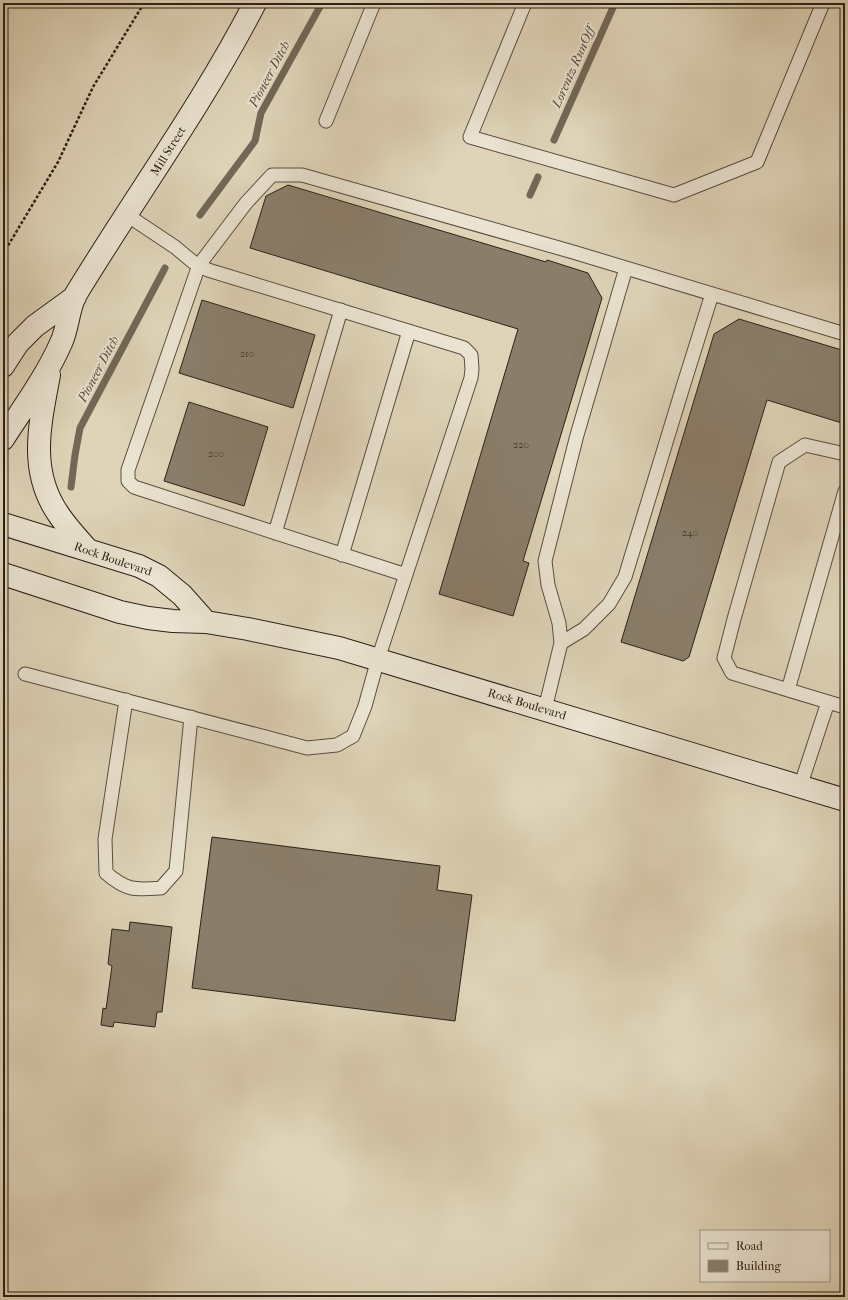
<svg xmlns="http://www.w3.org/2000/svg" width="848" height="1300" viewBox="0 0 848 1300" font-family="'IM FELL French Canon',serif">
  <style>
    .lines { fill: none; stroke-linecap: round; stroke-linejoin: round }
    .stream { stroke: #736757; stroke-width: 7 }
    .building { fill: #8a7e6b; stroke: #2d2017 }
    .lane-casing { stroke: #5a4d3f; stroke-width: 15 }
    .secondary-casing { stroke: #2d2017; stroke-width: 24 }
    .path { stroke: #2d2017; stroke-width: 2.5; stroke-dasharray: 3 2; stroke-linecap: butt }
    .lane { stroke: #eae3d1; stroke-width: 13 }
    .secondary { stroke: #eae3d1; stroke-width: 22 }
    .labels { text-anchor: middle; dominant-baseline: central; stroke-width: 4; stroke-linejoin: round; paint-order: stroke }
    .number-label { font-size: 10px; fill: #44382c }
    .street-label { font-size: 12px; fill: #2d2017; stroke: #eae3d1 }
    .water-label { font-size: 13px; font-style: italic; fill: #564a3c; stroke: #eae3d1 }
  </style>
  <rect width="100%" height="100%" fill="#dfd4b8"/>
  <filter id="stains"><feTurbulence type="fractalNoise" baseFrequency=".005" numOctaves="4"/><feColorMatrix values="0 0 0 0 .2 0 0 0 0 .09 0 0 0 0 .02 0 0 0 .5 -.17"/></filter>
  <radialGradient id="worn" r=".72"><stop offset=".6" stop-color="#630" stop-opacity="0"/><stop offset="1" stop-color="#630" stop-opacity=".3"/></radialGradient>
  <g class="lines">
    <!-- stream -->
    <path class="stream" d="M554 140 615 3
      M530 195 538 177
      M200 215 255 141 261 113 322 3
      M71 487 75 455 80 428 165 268"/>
  </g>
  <!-- building -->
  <path class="building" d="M288 185 546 262 547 260 588 273 602 298 523 561 529 563 513 616 439 594 518 329 250 248 266 196Z
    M202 300 315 335 293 408 179 373Z
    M739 319 845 351V424L767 400 689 657 683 661 621 642 714 334Z
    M189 402 268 427 244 506 164 481Z
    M212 837 440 866 437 890 472 895 455 1021 192 988Z
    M130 922 172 927 162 1012H157L155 1027 114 1022 113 1027 101 1025 103 1008 106 1009 112 966 108 964 112 929 129 931Z"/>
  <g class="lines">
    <!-- lane casing -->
    <g class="lane-casing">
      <path id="lane" d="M525 3 470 137 674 195 757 162 823 3
        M326 121 374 3
        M275 533 341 310
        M342 555 409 331
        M406 575 134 487 128 481V470L199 265 246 203 272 175H302L573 252 845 334
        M561 643 584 629 609 604 625 577 682 390 712 294
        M25 674 307 748 337 745 353 736 365 706 378 659 471 378 472 369 471 355 464 348 208 270 193 262 175 247 127 215
        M788 690 845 491
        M126 700 105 839 106 873C127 891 135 890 161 888L176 871 191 717
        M828 702 732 673 724 658 734 619 779 462 805 445 845 454
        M545 709 561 643 559 623 548 585 545 561 577 435 626 268
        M800 787 828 702 845 707"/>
    </g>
    <!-- secondary casing -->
    <g class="secondary-casing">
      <path id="secondary" d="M3 366 18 343 35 326 75 297
        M49 375C40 424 28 471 59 515 67 527 78 539 88 550
        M3 439C23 408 46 377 61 343 68 329 68 308 76 294 135 197 203 104 255 3
        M3 524 139 566 159 576 182 595 206 622
        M3 574 120 612 148 618 173 621 206 622 248 629 339 648 845 800"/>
    </g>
    <!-- path -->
    <path class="path" d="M3 254 58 162 93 87 144 3"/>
    <!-- lane -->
    <use href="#lane" class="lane"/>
    <!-- secondary -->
    <use href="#secondary" class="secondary"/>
  </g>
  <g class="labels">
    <!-- number labels -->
    <g class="number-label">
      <text x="247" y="354">210</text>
      <text x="521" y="445">220</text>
      <text x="216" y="454">200</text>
      <text x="690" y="533">240</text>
    </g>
    <!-- street labels -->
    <g class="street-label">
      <text transform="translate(168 151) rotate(-58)">Mill Street</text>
      <text transform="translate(113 559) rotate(19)">Rock Boulevard</text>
      <text transform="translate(527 704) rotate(17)">Rock Boulevard</text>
    </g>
    <!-- water labels -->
    <g class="water-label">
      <text transform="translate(573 67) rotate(-66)">Lorentz RunOff</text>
      <text transform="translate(269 74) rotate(-62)">Pioneer Ditch</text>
      <text transform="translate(98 369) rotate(-62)">Pioneer Ditch</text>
    </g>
  </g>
  <!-- margin -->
  <rect width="848" height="1300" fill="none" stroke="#dfd4b8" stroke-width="16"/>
  <rect x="4" y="4" width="840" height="1292" fill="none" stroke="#2d2017" stroke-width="2"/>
  <rect x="8" y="8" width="832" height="1284" fill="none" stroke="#2d2017"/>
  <!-- legend -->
  <rect x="700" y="1230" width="130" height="52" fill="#eae3d1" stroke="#9e9587"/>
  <rect x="708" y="1243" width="20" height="6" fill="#eae3d1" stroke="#9e9587"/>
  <text x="736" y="1250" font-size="12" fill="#2d2017">Road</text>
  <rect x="708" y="1260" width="20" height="12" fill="#8a7e6b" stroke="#9e9587"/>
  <text x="736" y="1270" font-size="12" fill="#2d2017">Building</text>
  <rect width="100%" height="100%" filter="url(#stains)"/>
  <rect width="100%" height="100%" fill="url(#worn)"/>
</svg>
